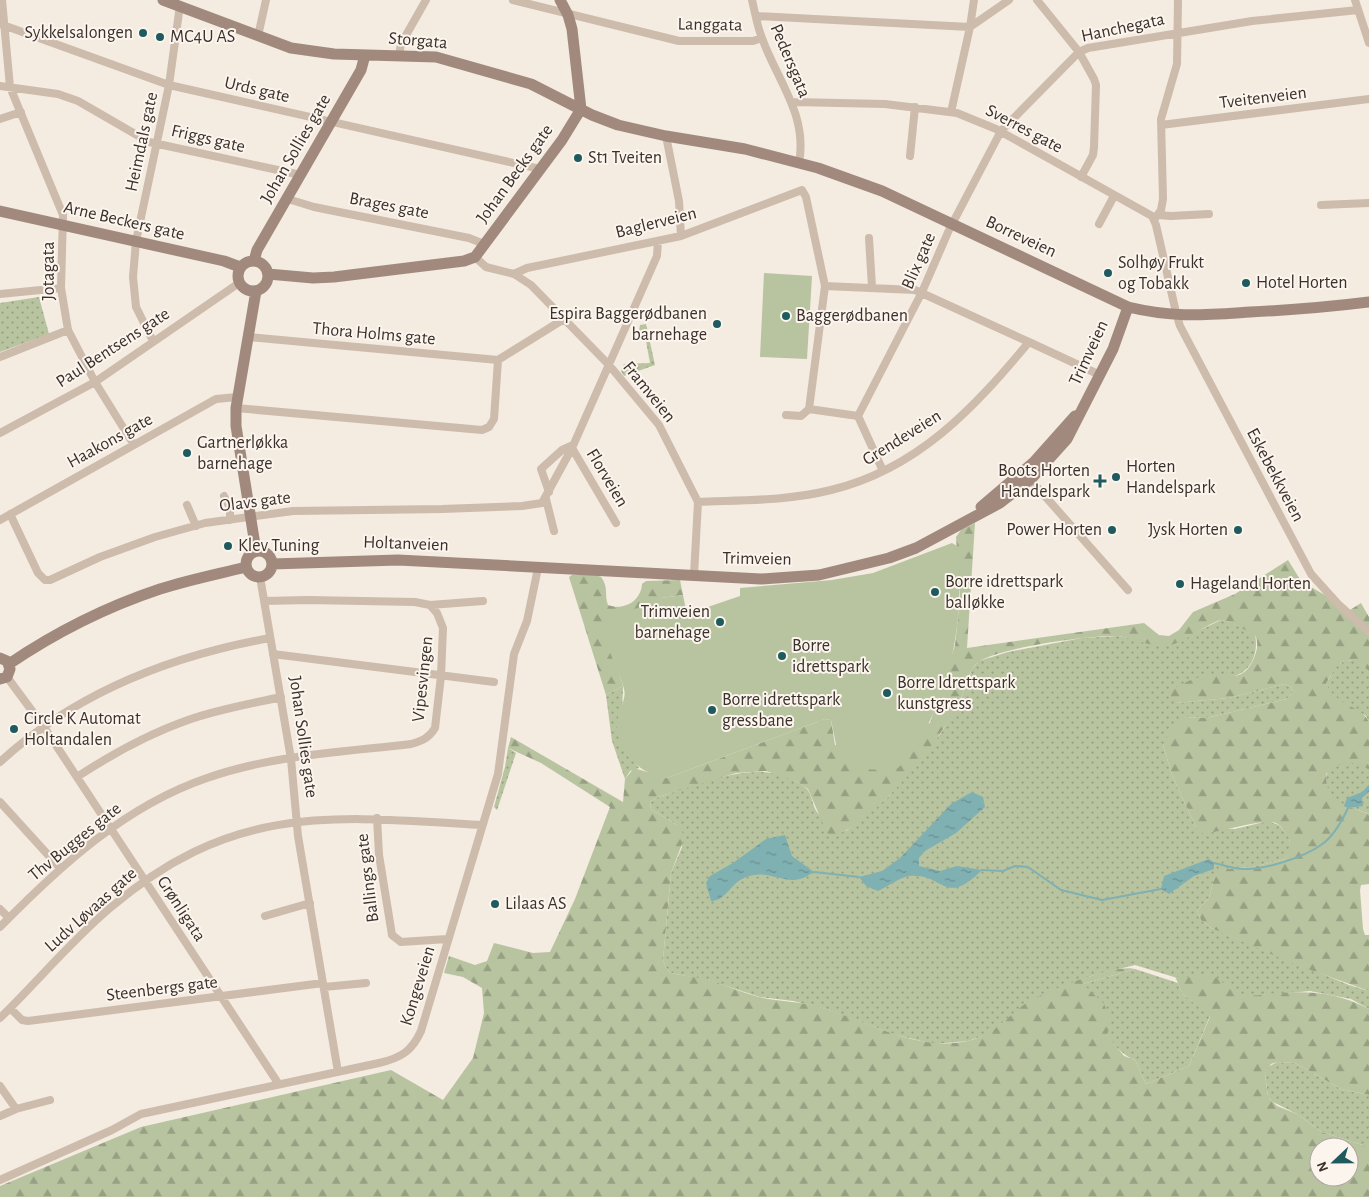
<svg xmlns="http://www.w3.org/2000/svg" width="1369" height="1197" viewBox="0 0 1369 1197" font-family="'Alegreya Sans',sans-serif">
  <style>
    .grass { fill: url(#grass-dots) }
    .forest { fill: url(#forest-firs); fill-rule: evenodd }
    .garden { fill: #b8c4a0 }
    .water { fill: url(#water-ripples) }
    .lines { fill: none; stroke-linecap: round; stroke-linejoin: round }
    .stream { stroke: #7fb0b2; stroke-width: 2 }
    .street { stroke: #cdbbac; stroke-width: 8 }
    .secondary { stroke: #a18a7d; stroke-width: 11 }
    .poi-dot { fill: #1f5a5e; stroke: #fbf5ee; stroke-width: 2 }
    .labels { text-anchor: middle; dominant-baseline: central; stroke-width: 4; stroke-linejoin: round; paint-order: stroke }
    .street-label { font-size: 18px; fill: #3b302b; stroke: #fbf5ee }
    .poi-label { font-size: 18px; fill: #3b302b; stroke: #fbf5ee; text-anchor: start }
  </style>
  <defs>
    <pattern id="grass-dots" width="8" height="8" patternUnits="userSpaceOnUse" patternTransform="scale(1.25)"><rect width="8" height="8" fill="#b8c4a0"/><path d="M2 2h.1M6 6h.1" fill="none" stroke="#97a083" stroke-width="1.8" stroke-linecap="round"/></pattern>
    <pattern id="forest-firs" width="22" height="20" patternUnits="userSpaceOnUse" patternTransform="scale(1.25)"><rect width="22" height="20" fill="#b8c4a0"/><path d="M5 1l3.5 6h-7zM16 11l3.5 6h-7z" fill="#97a083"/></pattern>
    <pattern id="water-ripples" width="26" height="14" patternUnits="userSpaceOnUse" patternTransform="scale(1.25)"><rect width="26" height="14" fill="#7fb0b2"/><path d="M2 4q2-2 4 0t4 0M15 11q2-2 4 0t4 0" fill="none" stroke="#699091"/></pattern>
  </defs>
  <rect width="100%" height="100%" fill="#f4ebe1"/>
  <!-- grass -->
  <path class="grass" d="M39 297 49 334 0 352V303Z
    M646 324 655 365 624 376 621 371 624 364 650 363 644 330 639 331 640 325Z
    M1221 620 1230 622 1255 634C1259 653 1251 674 1230 677 1225 678 1219 676 1215 678 1201 684 1188 695 1175 703L1229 698 1285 684 1291 687 1293 692 1287 699 1278 701 1206 718 1186 717 1163 745 1172 775 1196 827 1235 829 1268 821 1279 825 1289 837 1291 849 1285 859 1253 867 1226 869 1214 878 1209 898 1197 910 1201 920 1211 928 1349 985 1369 991V1009L1351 999 1310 991 1239 997 1135 965 1091 976 1043 995 1026 1004 989 1034 968 1041 934 1044 896 1035 826 1009 793 1001 760 997 711 981 671 973 666 968 663 960 671 873 682 847 677 825 651 809 650 802 658 797C701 784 765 753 806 788 812 793 812 805 817 812 823 820 838 826 846 831L888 797 941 733 961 699 972 669 979 661 1008 652 1082 638 1118 636 1169 645Z
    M1346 660 1357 661 1369 671V722L1366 716 1339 702 1331 695 1326 684 1336 666Z
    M623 686 621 743 639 768 630 771 625 779 612 741 606 695Z
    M508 748 516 753 497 810 494 807 505 767Z
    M1353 757 1369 765V814C1361 810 1341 806 1336 801 1333 800 1331 794 1329 792 1316 773 1338 762 1353 757Z
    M1135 969 1178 983 1182 993 1210 1016 1189 1066 1146 1084 1135 1060C1106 1048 1095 1011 1083 984Z
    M1277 1062 1295 1063 1341 1089 1369 1095V1147L1322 1132 1297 1114 1273 1102 1268 1097 1265 1074 1268 1067Z"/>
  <!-- forest -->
  <path class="forest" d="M975 523 967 648 1144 623 1159 635 1169 636 1179 630 1193 612 1235 594 1288 560 1301 581 1350 610 1361 603 1369 617V671C1346 651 1338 661 1326 684 1337 707 1361 705 1369 722V769C1348 760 1346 759 1326 774 1325 802 1346 805 1369 814V884L1361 885 1360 890 1363 929 1365 935H1369V991L1294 964 1211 928 1201 920 1197 910 1209 898 1214 878 1219 872 1226 869 1253 867 1285 859C1290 850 1293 842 1286 834 1284 831 1281 826 1278 824 1265 816 1220 834 1201 833L1196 827 1172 775 1163 745 1171 729 1186 717 1206 718 1278 701 1287 699 1293 692 1291 687 1285 684 1229 698 1175 703 1170 698 1172 690C1182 684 1193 678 1204 676 1226 672 1242 686 1254 658 1257 650 1259 644 1255 635L1230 622 1221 620C1204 625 1183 644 1166 646 1151 647 1134 638 1118 636 1090 635 1003 647 980 661 968 668 966 689 960 701 937 745 881 816 835 836L827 833 808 789 796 781 766 771 736 773 658 797 650 802 651 809 677 825 685 836 671 873 663 960 666 968 671 973C684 976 699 977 712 981 728 986 743 993 759 997 781 1002 804 1001 826 1009 872 1023 918 1052 968 1041 998 1034 1008 1014 1031 1000 1050 990 1116 963 1135 969L1083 984 1104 1004 1111 1023 1107 1035 1124 1056 1135 1060 1146 1084 1189 1066 1210 1017 1182 993 1175 976C1187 980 1196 974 1209 976 1221 977 1229 991 1242 994 1252 997 1266 994 1276 993 1312 991 1336 992 1369 1009V1095L1341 1089 1295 1063 1277 1062 1271 1064 1265 1074 1268 1097 1277 1106 1297 1114 1322 1132 1369 1147V1197H0V1186L141 1127 391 1070 443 1100 473 1058 484 1013 482 988 463 977 444 973 449 956 475 965 487 961 494 943 533 953 550 952 575 899 610 807 541 763 508 748 511 737 623 802 625 779 634 768 667 778 825 719 831 720 835 745 930 723 955 645 960 597 956 537 961 530ZM1319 1147H1349V1177H1319Z
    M572 575H596L601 577C609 587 604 595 608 605 624 611 641 601 642 584L646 581 680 580 683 595 661 598 617 667 623 686 606 695 569 577Z"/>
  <!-- garden -->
  <path class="garden" d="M764 273 812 276 807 359 760 357Z
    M952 543 957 546C965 613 953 684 919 741 912 752 904 767 891 771 888 772 882 770 879 770 857 769 856 767 838 754L831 720 825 719 667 778C641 776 615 750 617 723 618 711 627 699 624 689 620 671 600 639 605 622L661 598 683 595 686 610 702 609 740 596V588L832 580 873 573Z"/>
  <!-- water -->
  <path class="water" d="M1369 785V792L1362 798 1363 806 1348 808 1344 806 1347 798 1362 792Z
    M972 792 983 797 985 807 956 833 925 851 919 858V866L940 871 957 866 982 870C944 908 945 873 909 876 900 877 887 887 878 891L866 886 859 877 882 871 900 858 951 804Z
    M785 835 792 856 814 872C810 874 805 878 800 879 783 884 766 867 742 879 730 885 725 901 711 901L706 883 710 876 733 863 766 839Z
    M1209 859 1214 863V869L1194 876 1169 894 1161 889 1164 876Z"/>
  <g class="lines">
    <!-- stream -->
    <path class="stream" d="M1214 863C1224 865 1234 869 1244 869 1265 870 1304 857 1321 845 1333 837 1342 821 1348 808
      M982 870 1003 871 1015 866 1028 867 1061 890 1102 900 1161 889
      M814 872 859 877"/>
    <!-- street -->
    <path class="street" d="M2 0 10 87 63 215 61 288 68 330 95 382 134 445
      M513 0 679 41H753L762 38
      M752 0C755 12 757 26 762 38 777 80 808 115 799 163
      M1037 0 1079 52 1094 79 1096 85 1094 147 1093 155 1081 177
      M1355 0 1369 43
      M756 16 970 27 1009 0
      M3 25 169 85 540 169
      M258 36 266 0
      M399 55 401 44 426 0
      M0 86 58 94 78 101 149 142 301 175
      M793 102 885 104 957 113 996 129 1152 216 1156 225 1175 308
      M951 112 970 27 974 0
      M0 119 21 112
      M1161 125 1369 99
      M666 136 679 201 681 236
      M910 156 915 107
      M288 199 314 207 469 238 484 244
      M1321 205 1369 203
      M1158 215 1171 216 1209 214
      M1154 220 1161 210 1163 199 1161 119 1177 64 1178 0
      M1099 224 1114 196
      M869 238 872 287
      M475 257 486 267 514 274 531 285 609 365 659 425 698 502 694 575
      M514 274 527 268 681 236 802 190 806 197 825 286 809 409
      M825 286 915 290 1029 342
      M0 294 61 288
      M1177 316 1180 326 1311 574 1338 604 1369 632
      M248 337 498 360
      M153 341 136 307 133 277 136 241 169 85 180 5
      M0 357 68 330
      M236 408 482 430 489 427 494 419 498 360 564 319
      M809 409 858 416
      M786 415 801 416 809 409
      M858 416 922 292 949 230 1001 131 1079 52 1088 48 1252 21 1358 10
      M858 416 883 471
      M0 433 95 382 239 283
      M572 448 616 523
      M1028 477 1128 590
      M549 492 541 469 562 450 573 445
      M224 496 230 508V520
      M546 499 554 531
      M698 502C742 500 787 501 831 490 918 469 974 408 1029 342L1100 375
      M187 505 196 526
      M10 514 38 573 45 580H50L100 557 155 537 205 523 293 511 442 509 522 506 542 503 572 448 657 256 658 241
      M0 520 216 399 237 397
      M260 577 291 759 298 836 338 1072
      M430 605 483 601
      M273 654 494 682
      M7 677 44 727 278 1083
      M0 762C75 693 170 656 270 638
      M77 777C112 754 148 734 188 720 219 709 250 704 281 697
      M0 802 60 868
      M377 818 379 855 392 935 401 942 447 939
      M0 909 9 918
      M265 916 310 903
      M0 927C60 866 125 806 207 778 272 755 343 752 411 744 422 741 429 738 435 728L441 676 443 628 437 613 430 605 415 602 308 600 264 601
      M324 987 366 983
      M10 1008 22 1020 28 1021 323 983
      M0 1018C37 982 71 941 110 908 233 803 332 816 482 825
      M0 1086 16 1109
      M0 1116 16 1109 50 1100
      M0 1180 112 1130 141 1114 379 1063C401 1058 412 1051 421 1031L498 774 514 654 527 621 538 568"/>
    <!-- secondary -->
    <path class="secondary" d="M163 0 291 48 334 54 436 57 531 84 592 115 618 125 666 136 745 149 818 168 882 191 1128 307C1174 318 1203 315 1250 312 1290 310 1329 307 1369 302
      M0 211 224 261 240 267
      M238 276a15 15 0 1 1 30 0a15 15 0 1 1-30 0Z
      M254 261 257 250 361 70 365 55
      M268 274 313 278 334 277 464 261 475 257 562 140 581 109 572 29 568 15 560 0
      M981 507 1034 462 1075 416
      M246 564a13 13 0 1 1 26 0a13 13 0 1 1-26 0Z
      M256 551 236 426V408L256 291
      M272 564 398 560 761 579 819 575 889 558 916 548 1000 503 1031 479 1067 439 1113 349 1128 307
      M0 658 7 661 10 669 7 677 0 679
      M9 664C56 632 106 607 160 589 188 580 218 574 246 567"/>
  </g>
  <!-- markers -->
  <g class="poi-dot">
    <circle cx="143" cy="33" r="5"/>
    <circle cx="160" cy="37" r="5"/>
    <circle cx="578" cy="158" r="5"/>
    <circle cx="1108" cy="273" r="5"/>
    <circle cx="1246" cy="283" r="5"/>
    <circle cx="786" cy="316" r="5"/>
    <circle cx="717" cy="324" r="5"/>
    <circle cx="187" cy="453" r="5"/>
    <circle cx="1116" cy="477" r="5"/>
    <path d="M1097.5 473.5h5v5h5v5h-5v5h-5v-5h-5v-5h5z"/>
    <circle cx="1112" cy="530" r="5"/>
    <circle cx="1238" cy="530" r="5"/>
    <circle cx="228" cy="546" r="5"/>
    <circle cx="1180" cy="584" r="5"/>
    <circle cx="935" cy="592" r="5"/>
    <circle cx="720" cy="622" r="5"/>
    <circle cx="782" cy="656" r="5"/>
    <circle cx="887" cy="693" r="5"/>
    <circle cx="712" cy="710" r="5"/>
    <circle cx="14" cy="729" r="5"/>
    <circle cx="495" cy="904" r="5"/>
  </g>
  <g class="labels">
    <!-- street labels -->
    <g class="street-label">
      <text transform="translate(710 25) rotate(1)">Langgata</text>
      <text transform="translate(1123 28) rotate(-12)">Hanchegata</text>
      <text transform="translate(418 41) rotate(5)">Storgata</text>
      <text transform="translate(790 61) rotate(67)">Pedersgata</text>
      <text transform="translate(257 90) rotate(13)">Urds gate</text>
      <text transform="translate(1263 98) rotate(-7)">Tveitenveien</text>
      <text transform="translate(1024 129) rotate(28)">Sverres gate</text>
      <text transform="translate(208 139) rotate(13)">Friggs gate</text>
      <text transform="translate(142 142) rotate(-78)">Heimdals gate</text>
      <text transform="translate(296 149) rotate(-60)">Johan Sollies gate</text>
      <text transform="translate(515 174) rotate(-54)">Johan Becks gate</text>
      <text transform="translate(389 206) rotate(11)">Brages gate</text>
      <text transform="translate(124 221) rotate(13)">Arne Beckers gate</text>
      <text transform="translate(656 223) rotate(-14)">Baglerveien</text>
      <text transform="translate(1021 237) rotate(25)">Borreveien</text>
      <text transform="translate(919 261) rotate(-66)">Blix gate</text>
      <text transform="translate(49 271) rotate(-90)">Jotagata</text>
      <text transform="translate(374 334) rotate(5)">Thora Holms gate</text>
      <text transform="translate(113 348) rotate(-33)">Paul Bentsens gate</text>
      <text transform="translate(1089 353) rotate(-65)">Trimveien</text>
      <text transform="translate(649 392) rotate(51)">Framveien</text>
      <text transform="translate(902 438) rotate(-32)">Grendeveien</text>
      <text transform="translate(110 441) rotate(-29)">Haakons gate</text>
      <text transform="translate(1275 475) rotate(62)">Eskebekkveien</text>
      <text transform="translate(607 478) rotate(59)">Florveien</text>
      <text transform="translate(255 502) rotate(-7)">Olavs gate</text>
      <text transform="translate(406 544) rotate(2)">Holtanveien</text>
      <text transform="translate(757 559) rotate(1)">Trimveien</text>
      <text transform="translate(423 679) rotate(-84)">Vipesvingen</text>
      <text transform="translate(303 737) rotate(82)">Johan Sollies gate</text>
      <text transform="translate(75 842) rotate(-39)">Thv Bugges gate</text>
      <text transform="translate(368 878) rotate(-97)">Ballings gate</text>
      <text transform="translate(181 909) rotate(57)">Grønligata</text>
      <text transform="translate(91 910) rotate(-42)">Ludv Løvaas gate</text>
      <text transform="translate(418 986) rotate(-73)">Kongeveien</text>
      <text transform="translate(162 989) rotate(-7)">Steenbergs gate</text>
    </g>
    <!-- poi labels -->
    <g class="poi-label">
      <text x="133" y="33" text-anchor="end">Sykkelsalongen</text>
      <text x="170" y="37">MC4U AS</text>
      <text x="588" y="158">St1 Tveiten</text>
      <text x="1118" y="263">Solhøy Frukt<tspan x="1118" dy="21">og Tobakk</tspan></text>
      <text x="1256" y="283">Hotel Horten</text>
      <text x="707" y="314" text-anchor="end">Espira Baggerødbanen<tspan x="707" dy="21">barnehage</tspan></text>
      <text x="796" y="316">Baggerødbanen</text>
      <text x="197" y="443">Gartnerløkka<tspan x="197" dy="21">barnehage</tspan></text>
      <text x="1126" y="467">Horten<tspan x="1126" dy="21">Handelspark</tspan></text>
      <text x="1090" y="471" text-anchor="end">Boots Horten<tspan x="1090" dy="21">Handelspark</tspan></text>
      <text x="1102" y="530" text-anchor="end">Power Horten</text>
      <text x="1228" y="530" text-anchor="end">Jysk Horten</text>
      <text x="238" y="546">Klev Tuning</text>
      <text x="945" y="582">Borre idrettspark<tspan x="945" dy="21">balløkke</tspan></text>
      <text x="1190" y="584">Hageland Horten</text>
      <text x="710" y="612" text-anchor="end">Trimveien<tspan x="710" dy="21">barnehage</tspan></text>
      <text x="792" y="646">Borre<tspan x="792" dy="21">idrettspark</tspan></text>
      <text x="897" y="683">Borre Idrettspark<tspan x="897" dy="21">kunstgress</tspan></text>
      <text x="722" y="700">Borre idrettspark<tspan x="722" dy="21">gressbane</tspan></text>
      <text x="24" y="719">Circle K Automat<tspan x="24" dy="21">Holtandalen</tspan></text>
      <text x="505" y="904">Lilaas AS</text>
    </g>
  </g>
  <!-- north arrow -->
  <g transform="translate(1334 1162) rotate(248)"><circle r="24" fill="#fbf5ee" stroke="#aea6a0"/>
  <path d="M0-4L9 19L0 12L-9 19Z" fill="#1f5a5e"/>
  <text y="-8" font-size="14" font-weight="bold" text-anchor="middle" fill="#3b302b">N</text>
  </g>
</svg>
